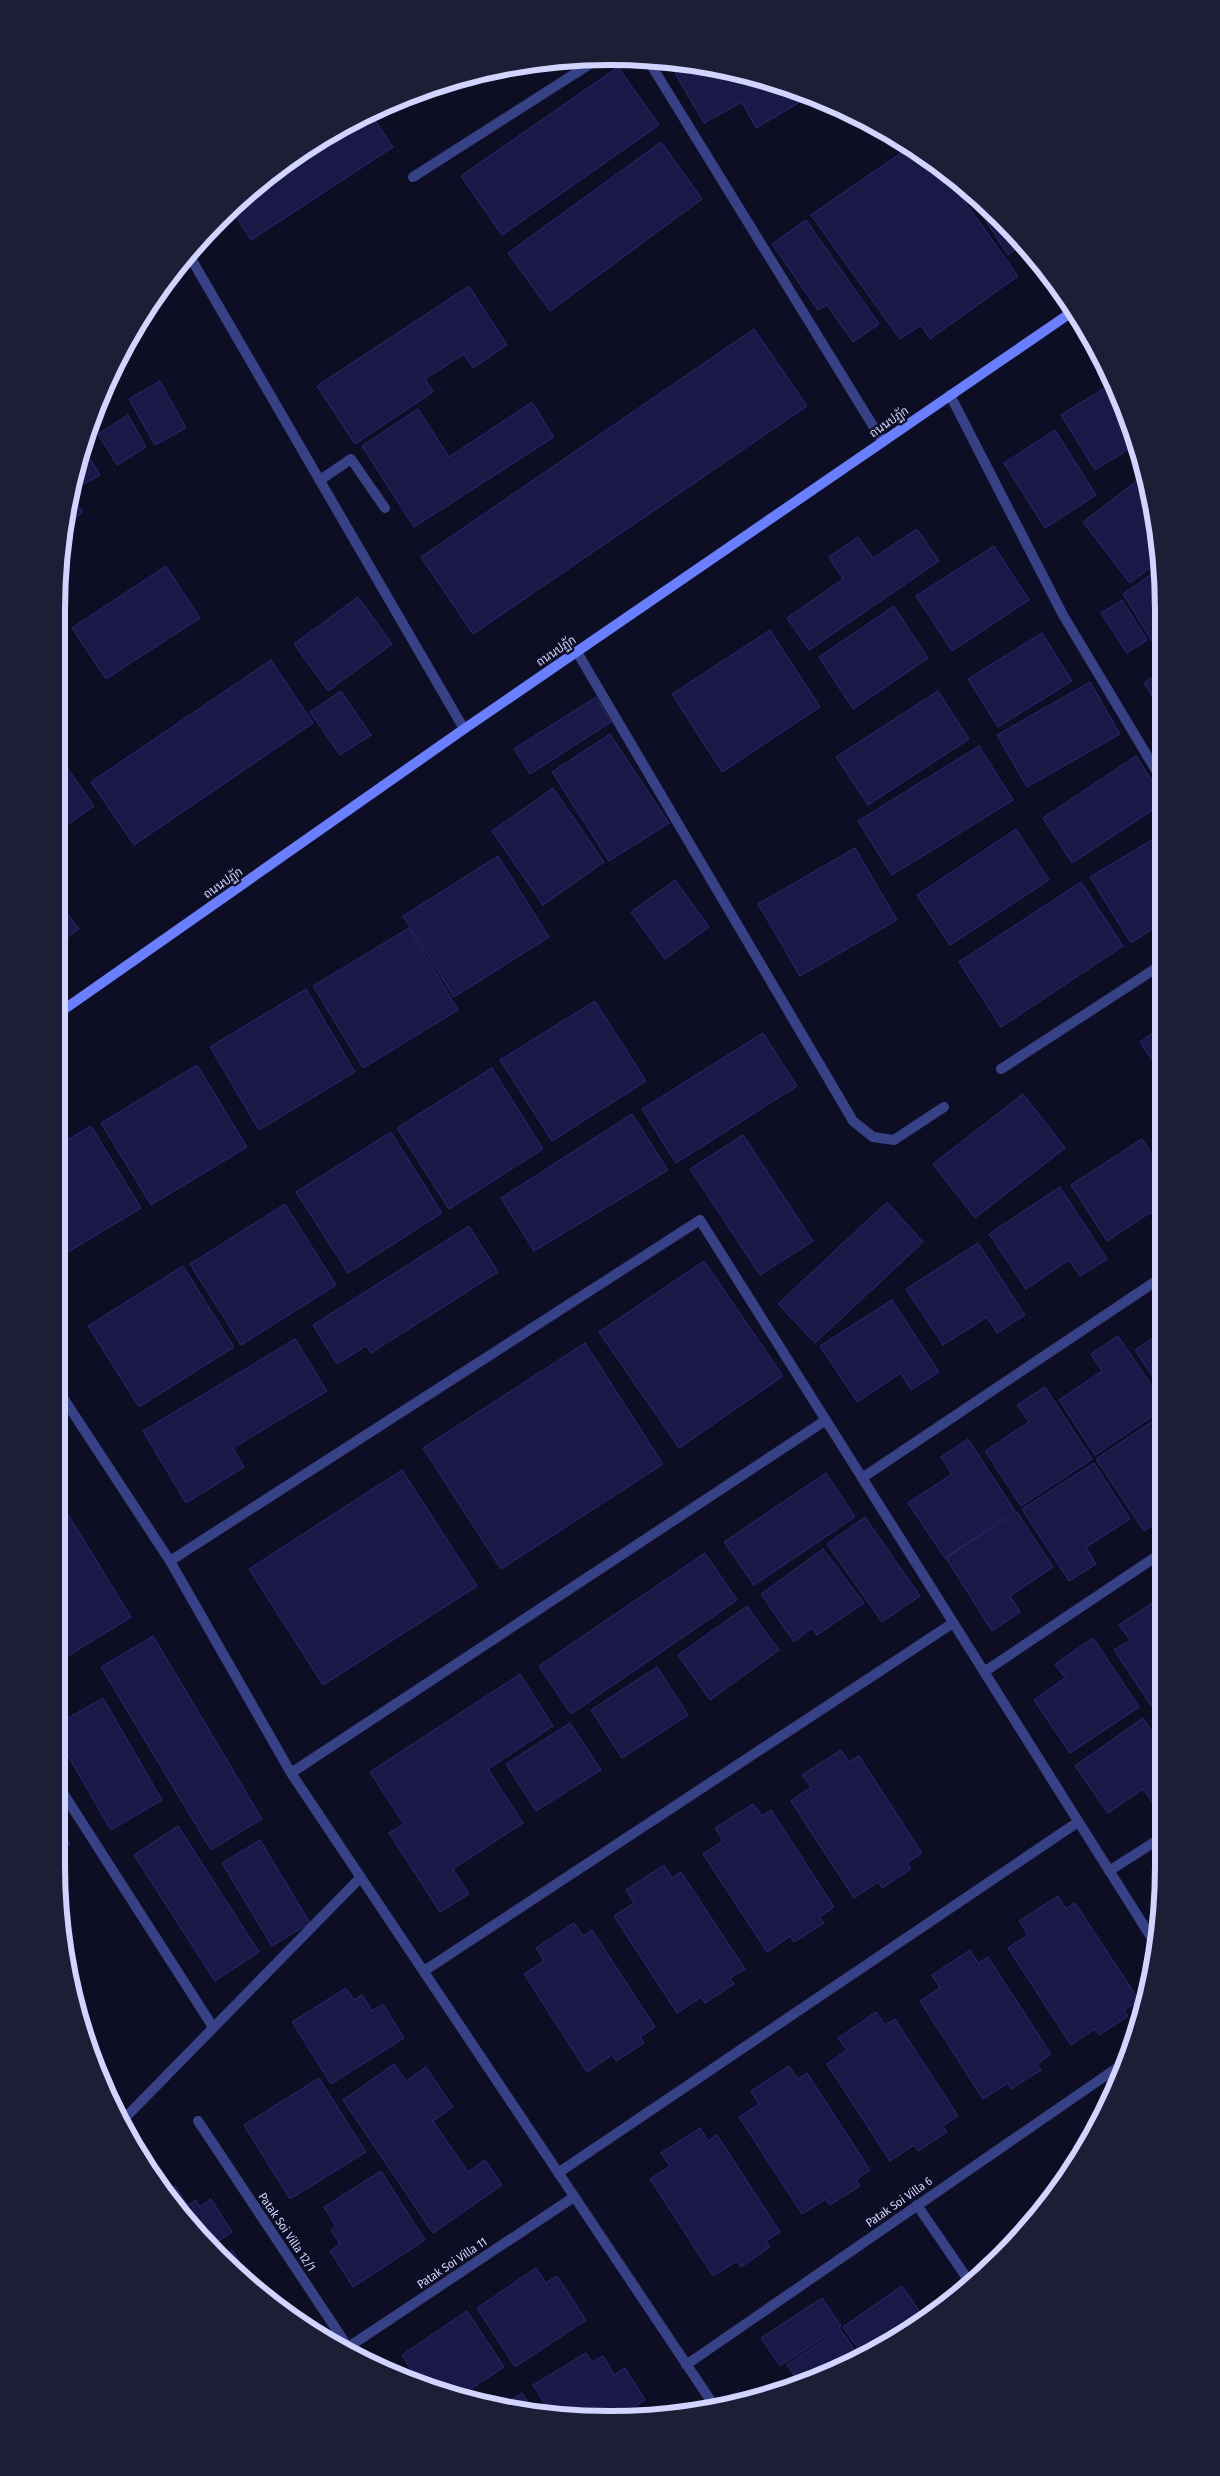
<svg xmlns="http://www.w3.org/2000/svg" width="1220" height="2476" viewBox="0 0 1220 2476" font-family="'Fira Sans Condensed',Sarabun,sans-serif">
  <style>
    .building { fill: #191846; stroke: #2b2973 }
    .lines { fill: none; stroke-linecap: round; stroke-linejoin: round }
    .service { stroke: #364186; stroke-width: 10 }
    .minor { stroke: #364186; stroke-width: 10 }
    .secondary { stroke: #687fff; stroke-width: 10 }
    .labels { text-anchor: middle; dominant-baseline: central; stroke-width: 4.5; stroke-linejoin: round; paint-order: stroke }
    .street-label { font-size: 12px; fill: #d1d4ff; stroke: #0d0d24 }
    .rim { fill: none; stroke: #d1d4ff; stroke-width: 6 }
  </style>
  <rect width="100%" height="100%" fill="#0d0d24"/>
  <!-- building -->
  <path class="building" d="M690 64 718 67 812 95 756 128 742 102 704 123 675 73Z
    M618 67 659 125 502 235 461 176Z
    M370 113 393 147 251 240 231 208 303 149Z
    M661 142 702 199 550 311 508 253Z
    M908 148 940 167 1018 276 930 339 921 325 900 339 811 215Z
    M963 186 1022 245 1008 255Z
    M806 220 879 324 853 342 827 305 818 310 772 244Z
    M469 286 507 345 473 368 464 354 425 379 433 392 355 444 317 386Z
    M754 329 807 406 473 634 421 557Z
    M160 381 186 428 155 445 129 399Z
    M1113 383 1121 398 1134 446 1095 470 1061 415Z
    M532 402 554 437 414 527 362 446 418 409 449 457Z
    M128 415 146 447 117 465 98 434Z
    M1055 430 1096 495 1045 528 1004 463Z
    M83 448 100 475 79 487 74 479Z
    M1143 476 1159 537V561L1130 583 1083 522Z
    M69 494 83 512 65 526 67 502Z
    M917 529 939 561 809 650 787 618 843 579 829 557 858 537 873 558Z
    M994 546 1029 600 952 651 916 596Z
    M166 566 200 618 106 679 72 628Z
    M1159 569V640L1154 644 1123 594Z
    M358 597 392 644 328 691 294 644Z
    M1122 600 1147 640 1127 653 1101 613Z
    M894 606 928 658 853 709 819 657Z
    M770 630 820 707 722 772 672 694Z
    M1042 633 1072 681 998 727 968 679Z
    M271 660 313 723 134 845 91 782Z
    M1159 673 1160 708 1144 683Z
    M1090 682 1120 734 1027 787 997 735Z
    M341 691 371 735 340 755 310 712Z
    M938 691 969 739 868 805 836 757Z
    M596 697 611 722 530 774 514 749Z
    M610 734 669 823 609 861 552 772Z
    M979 746 1013 800 892 875 858 821Z
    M56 752 94 806 56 833Z
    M1136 756 1160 793V805L1072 863 1043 818Z
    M553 788 604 862 543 905 492 831Z
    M1016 829 1049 880 950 945 917 895Z
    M1160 835V924L1131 943 1090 877Z
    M855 848 897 920 800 976 758 904Z
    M498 856 549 937 454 997 403 916Z
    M675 880 709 927 665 959 631 912Z
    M1081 882 1123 946 1001 1027 959 962Z
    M56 898 79 929 56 946Z
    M409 928 458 1010 363 1068 313 986Z
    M306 989 355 1072 259 1130 210 1047Z
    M595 1001 646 1081 552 1141 500 1060Z
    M1161 1027V1073L1140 1042Z
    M763 1033 797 1086 676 1163 642 1109Z
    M197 1065 247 1147 151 1205 101 1123Z
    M492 1068 543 1149 449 1209 397 1128Z
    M1023 1094 1065 1148 975 1218 933 1164Z
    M632 1114 668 1170 534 1251 501 1198Z
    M91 1126 141 1208 56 1259V1147Z
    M1161 1130V1145L1155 1135Z
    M391 1132 442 1213 348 1273 296 1192Z
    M743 1135 813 1241 760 1275 690 1169Z
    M1142 1139 1161 1168V1228L1151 1212 1107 1241 1071 1185Z
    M1060 1187 1107 1259 1080 1276 1069 1260 1026 1289 989 1234Z
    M887 1202 923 1242 815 1343 778 1304Z
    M285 1204 336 1285 241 1345 190 1264Z
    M469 1226 498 1272 371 1353 366 1346 337 1364 313 1325Z
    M978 1243 1025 1315 997 1333 987 1317 943 1345 906 1289Z
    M704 1261 783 1376 679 1448 599 1332Z
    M183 1266 234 1347 139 1407 88 1326Z
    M892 1300 939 1372 911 1390 901 1373 857 1402 820 1346Z
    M1162 1332V1391L1135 1350Z
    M1118 1336 1162 1401V1410L1095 1455 1059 1400 1102 1371 1091 1354Z
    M295 1339 327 1391 233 1448 244 1467 186 1503 143 1431Z
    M585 1343 663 1464 501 1569 423 1448Z
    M1045 1387 1092 1459 1021 1506 985 1451 1029 1422 1017 1405Z
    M1162 1415V1495L1160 1496 1162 1500V1519L1144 1531 1096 1459Z
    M968 1439 1015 1511 945 1558 908 1503 952 1474 941 1457Z
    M1094 1463 1130 1519 1086 1547 1096 1564 1069 1581 1022 1509Z
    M402 1470 477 1586 323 1685 249 1569Z
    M826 1473 855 1517 754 1585 724 1542Z
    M56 1495 131 1617 68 1656 56 1638Z
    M1017 1512 1053 1567 1010 1596 1020 1612 992 1631 946 1558Z
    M865 1517 920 1596 882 1622 827 1544Z
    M823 1549 864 1603 817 1635 812 1628 794 1642 761 1594Z
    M705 1553 737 1600 571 1714 539 1666Z
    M1163 1596V1700L1152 1707 1114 1650 1130 1640 1119 1625Z
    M747 1606 779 1650 710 1700 678 1655Z
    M153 1636 262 1819 211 1850 101 1667Z
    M1093 1638 1139 1707 1070 1753 1034 1700 1065 1678 1055 1664Z
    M657 1667 688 1715 622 1758 591 1710Z
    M520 1674 553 1726 488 1769 523 1823 453 1869 469 1894 440 1912 389 1833 404 1824 370 1772Z
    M103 1698 162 1800 111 1830 56 1735V1725Z
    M1163 1708V1730L1153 1714Z
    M1143 1718 1163 1748 1164 1804 1157 1809 1143 1789 1108 1813 1075 1766Z
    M570 1723 601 1770 536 1811 506 1764Z
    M841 1750 849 1762 859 1756 922 1853 907 1863 911 1869 882 1888 878 1882 854 1898 791 1801 811 1787 802 1775Z
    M753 1804 762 1816 771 1810 834 1907 819 1917 824 1923 794 1942 790 1936 767 1952 703 1854 723 1841 715 1828Z
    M56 1820 70 1844 56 1852Z
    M178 1826 259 1952 215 1981 134 1855Z
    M260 1840 310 1923 272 1946 222 1863Z
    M664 1865 672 1878 681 1872 745 1969 730 1978 734 1984 705 2003 701 1997 677 2013 614 1916 634 1903 626 1890Z
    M1058 1896 1066 1909 1075 1903 1139 2000 1124 2010 1128 2016 1099 2035 1095 2029 1071 2045 1008 1948 1028 1935 1019 1921Z
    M574 1923 583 1936 592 1930 655 2027 640 2037 644 2043 616 2061 612 2055 587 2072 524 1974 544 1961 536 1948Z
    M970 1950 978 1963 988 1957 1051 2054 1037 2064 1041 2070 1011 2089 1008 2083 983 2099 920 2001 940 1988 932 1975Z
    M346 1988 354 2000 362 1995 372 2011 383 2004 404 2038 331 2084 292 2022Z
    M876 2012 885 2025 895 2019 958 2116 943 2126 947 2132 918 2151 914 2145 890 2161 827 2064 847 2050 838 2038Z
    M394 2064 406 2081 426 2067 453 2107 433 2121 468 2172 485 2160 502 2185 433 2233 343 2100Z
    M789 2066 798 2079 807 2073 870 2170 856 2180 860 2186 830 2205 826 2199 802 2214 739 2117 759 2104 751 2091Z
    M319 2078 366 2152 290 2199 244 2125Z
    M700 2128 708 2141 717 2135 780 2232 766 2241 770 2247 741 2267 737 2261 713 2276 650 2179 670 2166 661 2153Z
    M1075 2166 1071 2173 1065 2180 1061 2175Z
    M381 2171 425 2240 353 2287 330 2251 340 2244 331 2230 336 2226 324 2207Z
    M175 2186 188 2205 196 2200 200 2207 211 2199 232 2232 211 2246 164 2193Z
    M1017 2238 1005 2253 1002 2249Z
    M232 2250 259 2292 245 2282 221 2257Z
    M536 2268 546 2283 557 2276 586 2320 515 2367 477 2308Z
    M902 2286 925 2319 864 2357 843 2327Z
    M822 2298 841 2326 780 2366 761 2338Z
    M467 2311 504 2367 460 2396 421 2385 402 2355Z
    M840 2329 861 2359 801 2385 787 2365Z
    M586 2353 592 2362 603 2356 614 2375 625 2368 645 2400 619 2417 574 2419 552 2416 533 2385Z
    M522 2393 536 2414 499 2408Z"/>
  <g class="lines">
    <!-- service -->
    <path class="service" d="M320 480 351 459 385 508
      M577 652 853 1121 873 1137 894 1140 944 1107
      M1001 1069 1161 965"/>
    <!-- minor -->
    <path class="minor" d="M648 60 883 442
      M413 177 601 57
      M189 255 464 729
      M950 395 1063 615 1160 777
      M56 1387 170 1561 291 1773 715 2407
      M862 1478 1162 1277
      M170 1561 700 1220 1156 1945
      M984 1672 1163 1552
      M291 1773 826 1420
      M56 1782 213 2027
      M1109 1871 1164 1836
      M424 1971 953 1623
      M198 2121 354 2356
      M121 2122 361 1877
      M558 2173 1078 1822
      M917 2205 971 2284
      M344 2350 574 2197
      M686 2365 1127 2061"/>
    <!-- secondary -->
    <path class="secondary" d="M56 1015 464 729 1072 312"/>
  </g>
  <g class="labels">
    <!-- street labels -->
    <g class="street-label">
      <text transform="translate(889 422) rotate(-35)">ถนนปฏัก</text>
      <text transform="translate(556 651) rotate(-34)">ถนนปฏัก</text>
      <text transform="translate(223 883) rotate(-35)">ถนนปฏัก</text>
      <text transform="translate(899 2202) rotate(-35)">Patak Soi Villa 6</text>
      <text transform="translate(287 2232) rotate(56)">Patak Soi Villa 12/1</text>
      <text transform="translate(452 2263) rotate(-34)">Patak Soi Villa 11</text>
    </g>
  </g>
  <!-- crop -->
  <path d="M0 0H1220V2476H0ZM610 65H610A545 545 0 0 1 1155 610V1866A545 545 0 0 1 610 2411H610A545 545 0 0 1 65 1866V610A545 545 0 0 1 610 65Z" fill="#1d1d36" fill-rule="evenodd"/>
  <path class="rim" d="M610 65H610A545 545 0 0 1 1155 610V1866A545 545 0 0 1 610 2411H610A545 545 0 0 1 65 1866V610A545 545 0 0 1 610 65Z"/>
</svg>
